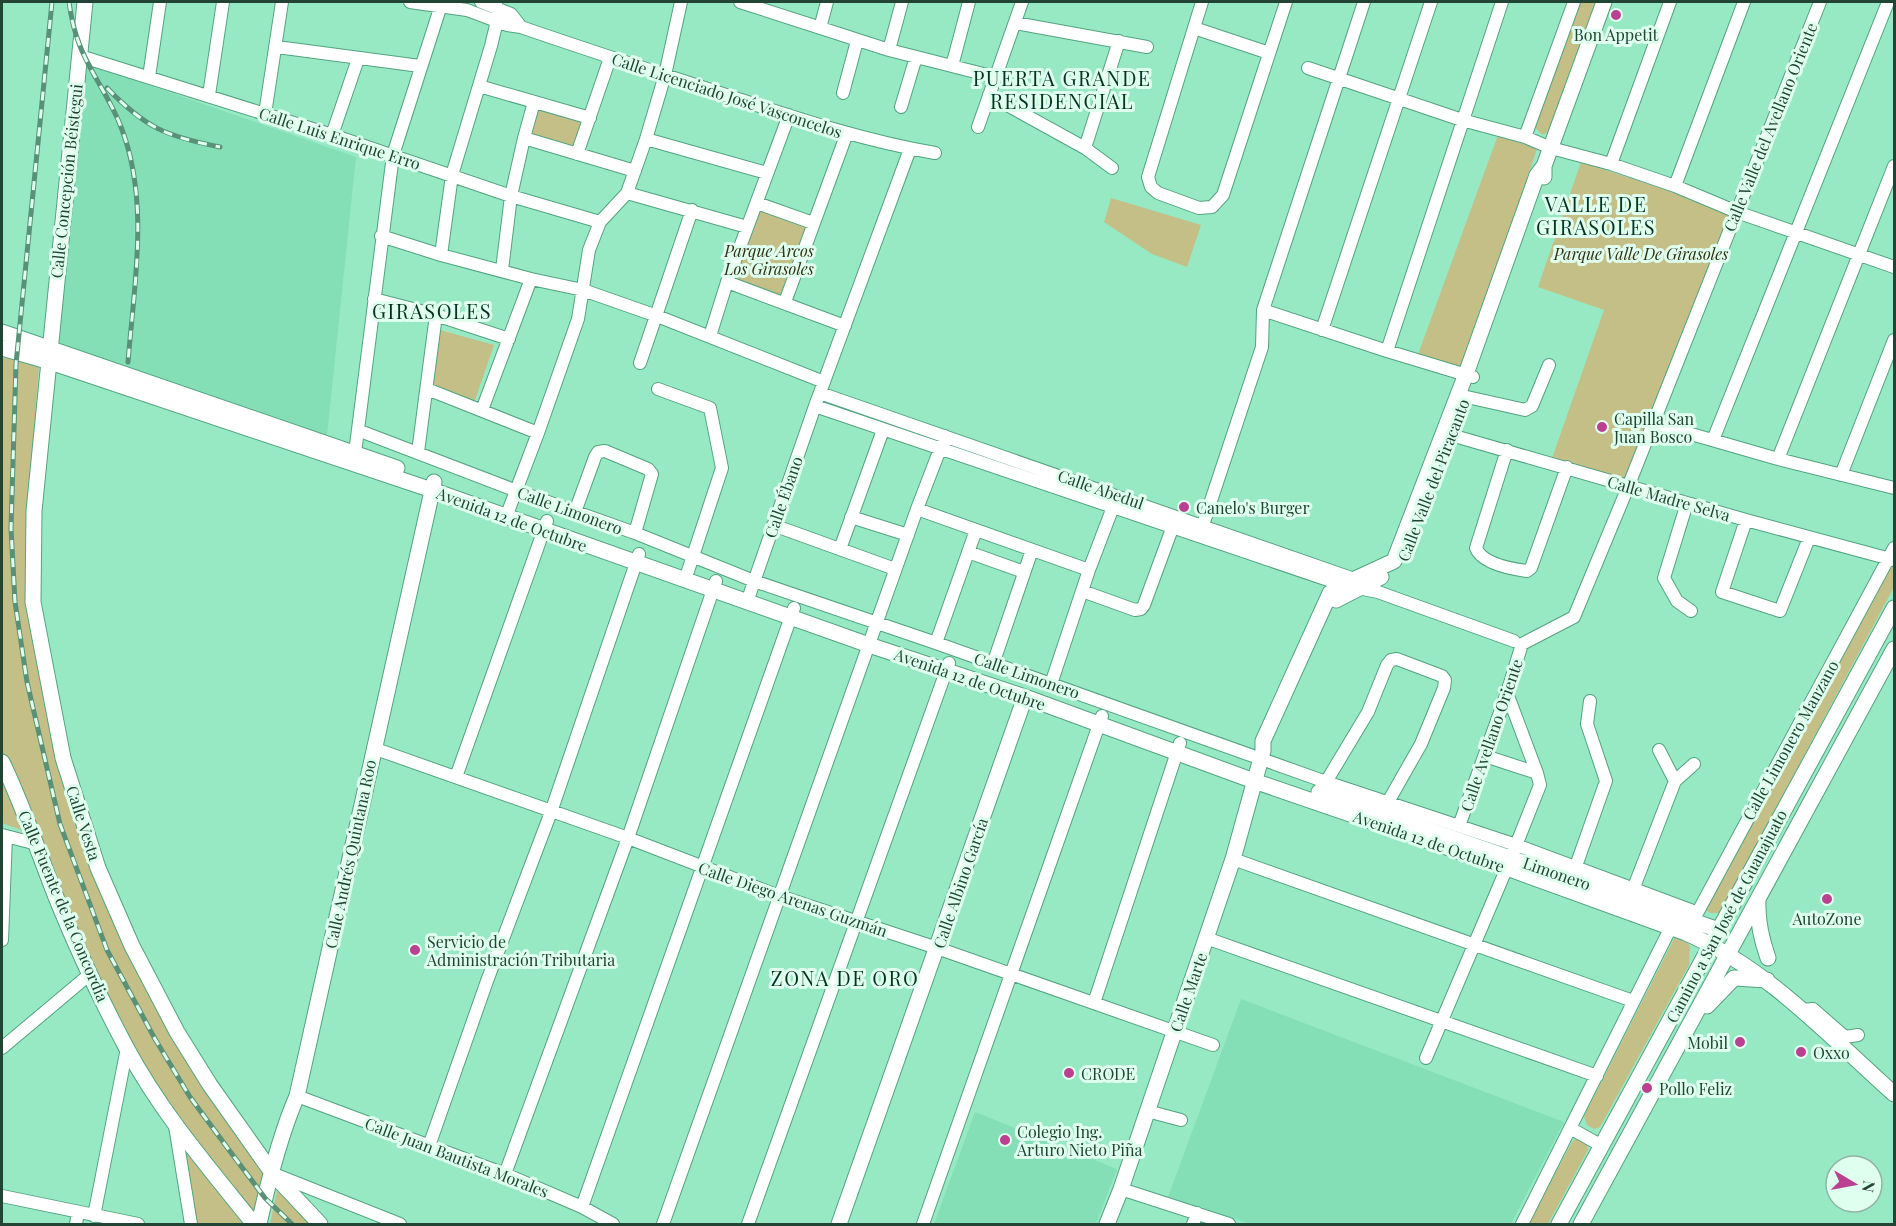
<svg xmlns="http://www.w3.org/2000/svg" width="1896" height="1226" viewBox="0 0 1896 1226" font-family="'Playfair Display',serif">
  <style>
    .built { fill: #84dfb6 }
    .green { fill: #c4bf86 }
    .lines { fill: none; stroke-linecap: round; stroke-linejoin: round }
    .minor-casing { stroke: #52a481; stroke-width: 14 }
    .major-casing { stroke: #52a481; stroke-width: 17 }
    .minor { stroke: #fff; stroke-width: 12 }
    .major { stroke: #fff; stroke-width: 15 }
    .rail-casing { stroke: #589177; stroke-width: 5 }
    .rail { stroke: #dfffef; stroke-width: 3; stroke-dasharray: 9; stroke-linecap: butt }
    .poi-dot { fill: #bb4091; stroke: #dfffef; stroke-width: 2 }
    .labels { text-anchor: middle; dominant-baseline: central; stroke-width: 6; stroke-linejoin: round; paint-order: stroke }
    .poi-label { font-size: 16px; fill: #214435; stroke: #dfffef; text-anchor: start }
    .street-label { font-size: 16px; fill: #214435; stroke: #dfffef }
    .park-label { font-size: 16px; font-style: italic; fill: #333011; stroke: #dfffef }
    .quarter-label { font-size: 20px; letter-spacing: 1.5px; fill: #033322; stroke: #dfffef }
  </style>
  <rect width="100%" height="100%" fill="#97e9c4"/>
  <!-- built -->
  <path class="built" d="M85 63 356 157 327 436 65 348V345L59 343Z
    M1241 999 1564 1122 1511 1224H1251L1168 1197Z
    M975 1112 1117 1169 1096 1224H934Z"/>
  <!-- green -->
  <path class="green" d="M1580 2H1597L1552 126 1545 134H1541L1535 127 1538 117Z
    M534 107 588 121 575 150 526 135Z
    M1498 135 1537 149 1461 373 1416 360Z
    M1581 162 1731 211 1627 483 1551 461 1604 310 1538 287Z
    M1111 198 1201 225 1187 267 1152 254 1104 222Z
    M760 207 811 225 783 300 732 281Z
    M440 330 494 345 474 403 433 388Z
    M7 357 39 365 26 541 29 604 118 931 265 1169 255 1215 204 1159 103 999 12 772 2 752V359Z
    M1892 564H1894V587L1720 913H1710L1705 909Z
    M2 772 27 832 2 823Z
    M1676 935 1686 938 1690 947 1689 965 1600 1127 1594 1129 1587 1125 1584 1116Z
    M1577 1138 1587 1143 1588 1150 1548 1224H1528L1572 1142Z
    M182 1144 249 1224H196Z
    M278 1186 314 1224H270Z"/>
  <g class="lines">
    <!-- minor casing -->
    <g class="minor-casing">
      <path id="minor" d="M410 2 467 10 507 25 521 27C590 51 659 73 729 96 796 118 864 141 935 153
        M481 2 511 14 521 27
        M740 2 889 50 995 77
        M1202 2 1148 177 1151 187 1158 193 1199 208 1212 207 1223 195 1286 2
        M1015 23 1147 47
        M820 28 827 2
        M1194 28 1269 53
        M277 47 420 66
        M889 50 902 2
        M80 56 332 135 511 196 600 222
        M952 66 969 2
        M1308 68 1462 120 1525 137 1551 148 1611 164 1675 186 1737 212 1894 267
        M149 77 160 2
        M479 86 590 118
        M843 93 857 41
        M209 95 223 2
        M989 95 1085 148 1112 168
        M901 107 916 57
        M265 114 282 2
        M978 127 1022 2
        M332 135 358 59
        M1525 137 1574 2
        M524 138 635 171
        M646 139 767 173
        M1085 148 1119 41
        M577 154 610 58
        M1611 164 1670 2
        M1675 186 1744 2
        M627 193 747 227
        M757 203 813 223
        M381 236 441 255 531 279 583 290 657 316 824 382
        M441 255 452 175 491 46 497 21 496 2
        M502 270 511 196 524 138 534 102
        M727 282 845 326
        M374 299 436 315 509 339
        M785 302 847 133
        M1263 310 1387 351 1473 377
        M1322 330 1431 2
        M710 336 727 282 789 115
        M1387 351 1502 2
        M640 363 692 210
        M427 389 538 433
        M658 389 710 408 722 468 688 571
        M820 393 1360 581
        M1458 395 1525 410 1532 406 1549 365
        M815 406 1343 585 1378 592 1514 641
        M482 410 531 279
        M1653 423 1778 459 1894 488
        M360 431 517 491 635 533 754 581 936 643 1326 782 1516 845 1696 912
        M1444 433 1746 520 1894 560
        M1713 440 1888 2
        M1507 450 1476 548C1482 564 1512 569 1527 571L1531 568 1567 467
        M418 452 436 315
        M1778 459 1894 166
        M354 461 393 155 442 2
        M1841 475 1894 340
        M1687 503 1664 578 1677 601 1691 611
        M917 509 1089 570
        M575 512 595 457 598 452 605 451 648 469 652 474 635 533
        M506 517 538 433 578 319 589 250 600 222 627 193 646 139 665 75 681 2
        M851 517 908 535
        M1746 520 1722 592 1780 611 1809 538
        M773 525 895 569
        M1201 531 1262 347 1263 310 1364 2
        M840 549 883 430
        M968 552 1024 572
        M1082 591 1135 610 1141 609 1144 605 1173 526
        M747 602 815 406 910 149
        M936 643 976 530
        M993 664 1032 550
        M1051 684 1089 570 1113 507
        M373 748 628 838 779 896 937 948 1213 1045
        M1659 750 1675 781
        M1485 756 1537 773
        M456 777 547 521
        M1326 782 1368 712 1387 665 1391 660 1397 659 1442 676 1445 680 1444 688 1421 744 1388 802
        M1459 826 1507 693 1522 644 1574 617 1628 487 1820 2
        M2 835 37 844
        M1233 859 1633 1001
        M1576 866 1606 781 1587 724 1590 701
        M1634 887 1675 781 1694 764
        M1694 919 1894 548
        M1206 938 1597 1076
        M2 940 6 836
        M1094 1003 1180 743
        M1801 1010 1813 1009 1845 1037 1858 1035
        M2 1048 90 974
        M1426 1058 1511 858 1540 785 1537 773 1507 693
        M297 1096 505 1174 582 1207 613 1224
        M1147 1111 1181 1120
        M175 1126 191 1224
        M1570 1128 1602 1146
        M429 1146 487 981 551 812 639 554
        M274 1174 400 1224
        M505 1174 628 838 716 581
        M1121 1189 1229 1224
        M2 1196 138 1224
        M582 1207 794 608
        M94 1216 127 1048
        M76 1224 78 1212
        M663 1224 917 509 945 436
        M748 1224 949 663
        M923 1224 1102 716
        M1193 1224 1197 1213
        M1522 1224 1671 927"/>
    </g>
    <!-- major casing -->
    <g class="major-casing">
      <path id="major" d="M85 2 34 511 33 602 63 758 98 868 132 946 177 1032 210 1085 273 1174 320 1224
        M1544 177V166L1604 2
        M2 332 397 468
        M2 348 47 361 432 490 869 645 1025 697 1254 781 1507 868 1686 933C1767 968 1829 1036 1894 1094
        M1336 600 1381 577
        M2 762C24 807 39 855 58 902 78 951 101 1000 126 1047 160 1111 208 1167 254 1224
        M1319 792 1719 930
        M1758 900C1757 921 1761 938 1768 958
        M1707 1006 1734 978 1767 980
        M259 1224C268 1183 280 1135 297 1096L434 482
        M839 1224 1025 697
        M1107 1224 1121 1189 1233 859 1263 751V741L1330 593 1355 579 1394 561 1466 374 1537 175 1544 166
        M1559 1224 1894 608
        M1581 1224C1687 1033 1789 840 1894 649"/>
    </g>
    <!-- minor -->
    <use href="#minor" class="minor"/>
    <!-- major -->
    <use href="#major" class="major"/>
    <!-- rail casing -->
    <g class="rail-casing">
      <path id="rail" d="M52 2 16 364 11 528 15 602 27 682 60 824 107 950 155 1039 190 1097 232 1154 265 1198 292 1224
        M69 2C71 17 74 31 80 46 91 74 110 98 121 127 150 201 134 285 128 362
        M107 88C146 128 165 136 220 147"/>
    </g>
    <!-- rail -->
    <use href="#rail" class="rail"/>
  </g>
  <!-- markers -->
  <g class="poi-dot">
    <circle cx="1616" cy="15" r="6"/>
    <circle cx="1602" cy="427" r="6"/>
    <circle cx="1184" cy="507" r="6"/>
    <circle cx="1827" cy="899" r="6"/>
    <circle cx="415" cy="950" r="6"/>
    <circle cx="1740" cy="1042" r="6"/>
    <circle cx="1801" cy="1052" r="6"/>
    <circle cx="1069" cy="1073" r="6"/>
    <circle cx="1647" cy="1088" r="6"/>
    <circle cx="1005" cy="1140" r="6"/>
  </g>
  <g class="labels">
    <!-- poi labels -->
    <g class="poi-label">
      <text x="1616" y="34" text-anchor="middle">Bon Appetit</text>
      <text x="1614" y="418">Capilla San<tspan x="1614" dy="18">Juan Bosco</tspan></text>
      <text x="1196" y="507">Canelo's Burger</text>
      <text x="1827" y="918" text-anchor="middle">AutoZone</text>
      <text x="427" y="941">Servicio de<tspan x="427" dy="18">Administración Tributaria</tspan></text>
      <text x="1728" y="1042" text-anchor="end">Mobil</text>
      <text x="1813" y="1052">Oxxo</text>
      <text x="1081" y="1073">CRODE</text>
      <text x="1659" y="1088">Pollo Feliz</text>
      <text x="1017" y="1131">Colegio Ing.<tspan x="1017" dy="18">Arturo Nieto Piña</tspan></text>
    </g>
    <!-- street labels -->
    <g class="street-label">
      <text transform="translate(727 95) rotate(18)">Calle Licenciado José Vasconcelos</text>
      <text transform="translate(1770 127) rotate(-68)">Calle Valle del Avellano Oriente</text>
      <text transform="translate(340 138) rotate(18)">Calle Luis Enrique Erro</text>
      <text transform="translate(66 181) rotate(-84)">Calle Concepción Béistegui</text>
      <text transform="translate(1433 480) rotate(-69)">Calle Valle del Piracanto</text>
      <text transform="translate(1101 489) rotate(19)">Calle Abedul</text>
      <text transform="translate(783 497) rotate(-71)">Calle Ébano</text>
      <text transform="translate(1669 498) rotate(16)">Calle Madre Selva</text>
      <text transform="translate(570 510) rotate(20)">Calle Limonero</text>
      <text transform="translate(512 519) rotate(20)">Avenida 12 de Octubre</text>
      <text transform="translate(1027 675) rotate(19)">Calle Limonero</text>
      <text transform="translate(970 679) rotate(19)">Avenida 12 de Octubre</text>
      <text transform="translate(1491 735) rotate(-71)">Calle Avellano Oriente</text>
      <text transform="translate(1790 740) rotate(-61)">Calle Limonero Manzano</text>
      <text transform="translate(84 823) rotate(72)">Calle Vesta</text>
      <text transform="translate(1429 841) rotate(19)">Avenida 12 de Octubre</text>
      <text transform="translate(350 854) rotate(-78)">Calle Andrés Quintana Roo</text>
      <text transform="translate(1557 873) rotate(19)">Limonero</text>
      <text transform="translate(960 883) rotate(-71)">Calle Albino García</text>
      <text transform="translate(793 899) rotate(19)">Calle Diego Arenas Guzmán</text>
      <text transform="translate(64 906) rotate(67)">Calle Fuente de la Concordia</text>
      <text transform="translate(1726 916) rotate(-62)">Camino a San José de Guanajuato</text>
      <text transform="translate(1188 992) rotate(-71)">Calle Marte</text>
      <text transform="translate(457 1157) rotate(21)">Calle Juan Bautista Morales</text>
    </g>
    <!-- park labels -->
    <g class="park-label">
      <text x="769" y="250">Parque Arcos<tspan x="769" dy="18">Los Girasoles</tspan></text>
      <text x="1641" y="253">Parque Valle De Girasoles</text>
    </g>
    <!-- quarter labels -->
    <g class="quarter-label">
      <text x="1062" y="77">PUERTA GRANDE<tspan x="1062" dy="23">RESIDENCIAL</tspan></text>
      <text x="1596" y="203">VALLE DE<tspan x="1596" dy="23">GIRASOLES</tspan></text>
      <text x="432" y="310">GIRASOLES</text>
      <text x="845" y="977">ZONA DE ORO</text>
    </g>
  </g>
  <!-- border -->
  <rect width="1896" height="1226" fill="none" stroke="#214435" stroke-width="6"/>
  <!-- north arrow -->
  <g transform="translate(1854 1184) rotate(100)"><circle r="28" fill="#dfffef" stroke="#93b4a5" stroke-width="1.5"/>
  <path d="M0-4.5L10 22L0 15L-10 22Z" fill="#bb4091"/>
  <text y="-9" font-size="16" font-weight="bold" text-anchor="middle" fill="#214435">N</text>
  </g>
</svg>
